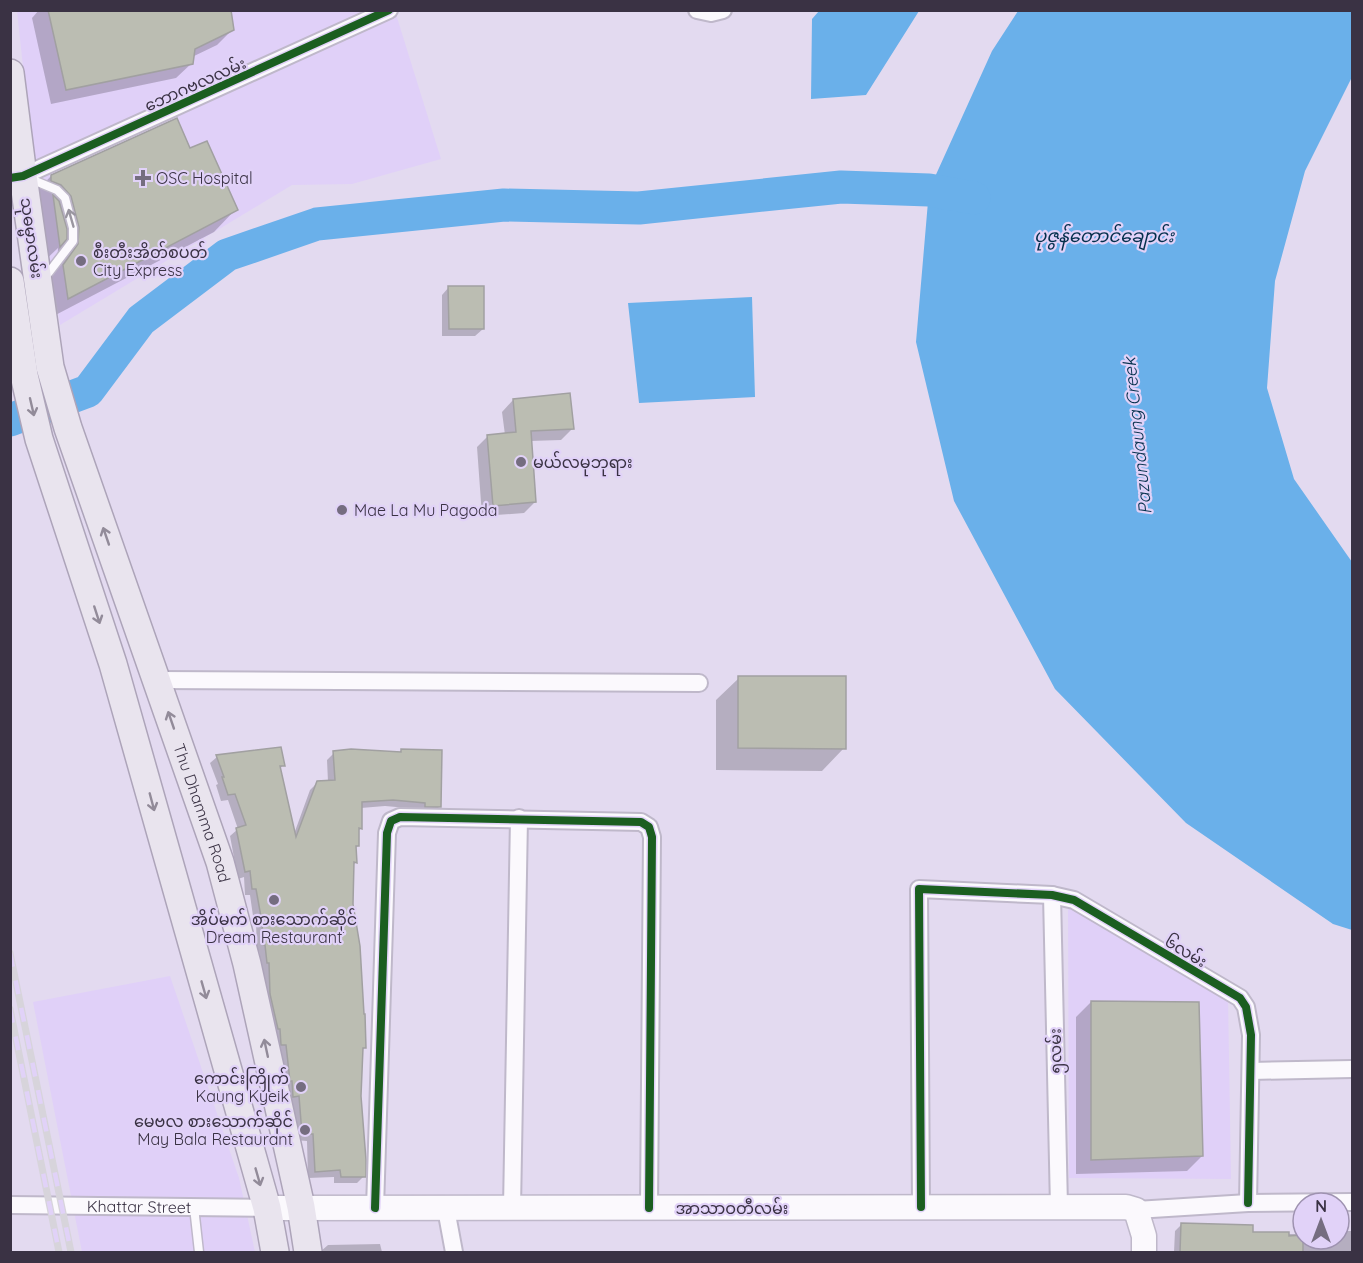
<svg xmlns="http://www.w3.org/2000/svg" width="1363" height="1263" viewBox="0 0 1363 1263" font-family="Quicksand,'Noto Sans Myanmar',sans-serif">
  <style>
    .built { fill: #e0d0f8 }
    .water { fill: #6ab0ea }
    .shadow { fill: #0003 }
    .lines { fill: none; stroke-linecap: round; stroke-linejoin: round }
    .river { stroke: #6ab0ea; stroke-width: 33 }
    .building { fill: #bbbdb2; stroke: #a1a0a1; stroke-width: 1.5 }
    .service-casing { stroke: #bfb8ca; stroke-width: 11 }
    .minor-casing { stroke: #bfb8ca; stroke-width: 20 }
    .secondary-casing { stroke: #bfb8ca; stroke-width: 27 }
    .primary-casing { stroke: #ada4b9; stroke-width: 30 }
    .service { stroke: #fbf9fd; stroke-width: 8 }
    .minor { stroke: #fbf9fd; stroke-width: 16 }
    .secondary { stroke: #fbf9fd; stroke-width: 24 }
    .primary { stroke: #e9e4ee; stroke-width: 27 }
    .rail-casing { stroke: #d7d4db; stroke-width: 7 }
    .rail { stroke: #e1d2f8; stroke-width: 4.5; stroke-dasharray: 14; stroke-linecap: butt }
    .cycleway-casing { stroke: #e1d2f8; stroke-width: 11 }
    .cycleway { stroke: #1b5e20; stroke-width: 8 }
    .oneway { stroke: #9a96a0 }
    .oneway2 { stroke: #928b99 }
    .poi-dot { fill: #756d80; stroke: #e1d2f8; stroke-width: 2 }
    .labels { text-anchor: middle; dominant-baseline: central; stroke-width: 4.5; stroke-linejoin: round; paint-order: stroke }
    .street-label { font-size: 16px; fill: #3a3244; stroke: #e1d2f8 }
    .poi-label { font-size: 16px; fill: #3a3244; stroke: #e1d2f8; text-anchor: start }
    .water-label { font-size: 18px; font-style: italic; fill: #032f4c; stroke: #e1d2f8 }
  </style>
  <rect width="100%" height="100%" fill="#e3daf0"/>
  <!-- built -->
  <path class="built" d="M17 11H395L441 159 352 184 292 185 60 325 31 141Z
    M1068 905 1228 997 1231 1179 1069 1178Z
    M170 976 239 1178 255 1252H82L33 1002Z"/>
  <!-- water -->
  <path class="water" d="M819 11V10L919 11 866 95 811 99 812 19Z
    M1018 11H1352V77L1305 171 1275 281 1267 388 1294 479 1352 562V930L1333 924 1186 823 1055 689 954 501 916 342 929 190 992 51Z
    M752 297 755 397 639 403 628 303Z"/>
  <!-- shadow -->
  <path class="shadow" d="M39 10H229L232 30 217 45 192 57V63L176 78 51 104 32 18Z
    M189 150 236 209 214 232 46 320 41 288 57 268 58 248 38 267 29 199 51 176Z
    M449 287 483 329 475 336H442V295Z
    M513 400 572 429 561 440 530 441 535 502 524 513 482 516 477 447 488 436 505 435 502 412Z
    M739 678 844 748 822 771 716 770V700Z
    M402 751 439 807 432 814 419 813V809L385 806 361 808V828L358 831V846L355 848 356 862 352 866 351 904 364 1048 361 1051 359 1096 364 1176 357 1183H334V1177L308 1178 307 1141 295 1140 292 1103H286L263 1002V970H261L259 951H257L256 923H254L250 895H245L244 877 238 879 230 836 238 829 228 800 221 801 216 785 218 784 210 763 217 757 283 765 279 770 294 834 310 790 317 783 328 782 327 760 334 753 399 754Z
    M1091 1002 1202 1156 1187 1171 1076 1174V1017Z
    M1339 1214H1347L1345 1231H1352V1252H1174L1175 1231 1181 1225 1252 1234H1303V1227V1239H1339Z
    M380 1244 382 1252H320L328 1245Z"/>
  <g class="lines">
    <!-- river -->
    <path class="river" d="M10 420 88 391 141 320 227 255 317 224 504 205 639 208 841 187 929 190 974 198"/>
  </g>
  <!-- building -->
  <path class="building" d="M48 10H231L234 30 195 49 193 64 66 90Z
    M177 118 190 148 207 141 238 210 68 299 63 265 78 244 79 227 71 196 61 185 51 181V175Z
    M53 195 59 201 67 229V239L60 247Z
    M448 286H484V329H449Z
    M570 393 574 429 531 431 536 502 493 506 487 435 516 432 513 399Z
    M738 676H846V749L738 748Z
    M281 747 285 766H280L296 837 317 781 335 780 333 751 351 749 401 752V749L442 750 441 807H425V803L393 800 362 802V829L359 828V846H356L357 863 354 862 353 904 360 946 364 1014H365L366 1048H363L361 1096 366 1160V1177H341L340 1170 315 1172 313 1134H302L299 1096 293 1097 292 1081H290L286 1045H281L280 1029H278L270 994 269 963H267L265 945H263L262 917H261L256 889H252L250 871 245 872 236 828 246 825 235 794 228 795 222 777H224L216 755Z
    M1091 1001 1199 1002 1203 1156 1091 1160Z
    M1181 1223 1253 1225V1232H1289V1236L1303 1235V1252H1180Z"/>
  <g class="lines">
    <!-- service casing -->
    <g class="service-casing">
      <path id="service" d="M28 178 57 190 65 198 73 228V241L43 280
        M194 1207 199 1252"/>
    </g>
    <!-- minor casing -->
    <g class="minor-casing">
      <g id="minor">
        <path d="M697 10 711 13 723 10"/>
        <path d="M14 177 23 176 389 10"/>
        <path d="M158 680 699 683"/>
        <path d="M1052 895 1059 1207"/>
        <path d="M1251 1071 1352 1069"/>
        <path id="s1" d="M10 1205 267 1208"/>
        <path d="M921 1207 919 889 1052 895 1074 900 1240 998 1246 1007 1251 1035 1248 1203"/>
        <path d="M375 1208 387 833 391 821 400 817 641 822 649 827 652 837 649 1208"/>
        <path d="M512 1208 519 818"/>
        <path d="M446 1209 454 1252"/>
        <path d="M1136 1210 1248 1203 1352 1202"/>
      </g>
    </g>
    <!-- secondary casing -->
    <g class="secondary-casing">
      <path id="secondary" d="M267 1208 1126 1207 1136 1210 1144 1236V1252"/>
    </g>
    <!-- primary casing -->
    <g class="primary-casing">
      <g id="primary">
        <path id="s2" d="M10 73 23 176 50 367 68 428 220 862 247 964 301 1207 308 1252"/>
        <path d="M10 281 24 375 39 439 113 664 267 1208 275 1252"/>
      </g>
    </g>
    <!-- service -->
    <use href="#service" class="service"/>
    <!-- minor -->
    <use href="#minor" class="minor"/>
    <!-- secondary -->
    <use href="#secondary" class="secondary"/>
    <!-- primary -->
    <use href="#primary" class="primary"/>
    <!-- rail casing -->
    <g class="rail-casing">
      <path id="rail" d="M10 953 71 1252
        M10 1009 59 1252"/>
    </g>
    <!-- rail -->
    <use href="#rail" class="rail"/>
    <!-- cycleway casing -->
    <g class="cycleway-casing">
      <path id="cycleway" d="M10 178 23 176 389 10
        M921 1207 919 889 1052 895 1074 900 1240 998 1246 1007 1251 1035 1248 1203
        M375 1208 387 833 391 821 400 817 641 822 649 827 652 837 649 1208"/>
    </g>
    <!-- cycleway -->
    <use href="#cycleway" class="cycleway"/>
  </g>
  <!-- one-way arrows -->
  <defs><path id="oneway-shaft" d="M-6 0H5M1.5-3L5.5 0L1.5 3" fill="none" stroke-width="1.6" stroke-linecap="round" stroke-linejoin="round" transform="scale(1.5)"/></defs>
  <use class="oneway" href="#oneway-shaft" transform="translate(71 218) rotate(-106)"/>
  <g class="oneway2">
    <use href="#oneway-shaft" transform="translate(32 407) rotate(77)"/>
    <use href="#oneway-shaft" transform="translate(106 536) rotate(-109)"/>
    <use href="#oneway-shaft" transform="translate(97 615) rotate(72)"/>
    <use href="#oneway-shaft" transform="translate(171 720) rotate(-109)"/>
    <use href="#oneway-shaft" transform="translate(152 802) rotate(75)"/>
    <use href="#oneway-shaft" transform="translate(204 990) rotate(74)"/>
    <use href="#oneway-shaft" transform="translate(266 1048) rotate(-102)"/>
    <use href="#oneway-shaft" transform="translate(258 1177) rotate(74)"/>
  </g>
  <!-- markers -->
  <g class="poi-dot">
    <path d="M140 169h6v6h6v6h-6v6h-6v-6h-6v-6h6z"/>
    <circle cx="81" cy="261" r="6"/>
    <circle cx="521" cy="462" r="6"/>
    <circle cx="342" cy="510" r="6"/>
    <circle cx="274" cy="900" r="6"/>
    <circle cx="301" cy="1087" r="6"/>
    <circle cx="305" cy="1130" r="6"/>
  </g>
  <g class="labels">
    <!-- street labels -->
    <g class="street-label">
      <text transform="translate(195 84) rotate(-24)">ဘောဂဗလလမ်း</text>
      <text transform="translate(32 238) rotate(82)">သုဓမ္မာလမ်း</text>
      <text stroke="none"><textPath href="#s2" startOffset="768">Thu Dhamma Road</textPath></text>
      <text transform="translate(1186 951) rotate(31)">၆လမ်း</text>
      <text transform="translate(1055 1051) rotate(-91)">၅လမ်း</text>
      <text stroke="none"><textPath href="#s1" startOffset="129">Khattar Street</textPath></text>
      <text x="732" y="1208">အာသာဝတီလမ်း</text>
    </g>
    <!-- poi labels -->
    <g class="poi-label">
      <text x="156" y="178">OSC Hospital</text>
      <text x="93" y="252">စီးတီးအိတ်စပတ်<tspan x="93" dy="18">City Express</tspan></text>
      <text x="533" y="462">မယ်လမုဘုရား</text>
      <text x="354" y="510">Mae La Mu Pagoda</text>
      <text x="274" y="919" text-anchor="middle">အိပ်မက် စားသောက်ဆိုင်<tspan x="274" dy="18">Dream Restaurant</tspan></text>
      <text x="289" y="1078" text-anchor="end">ကောင်းကြိုက်<tspan x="289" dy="18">Kaung Kyeik</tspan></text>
      <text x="293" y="1121" text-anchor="end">မေဗလ စားသောက်ဆိုင်<tspan x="293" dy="18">May Bala Restaurant</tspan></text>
    </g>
    <!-- water labels -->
    <g class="water-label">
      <text x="1104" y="235">ပုဇွန်တောင်ချောင်း</text>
      <text transform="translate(1137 436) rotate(-96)">Pazundaung Creek</text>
    </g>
  </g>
  <!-- border -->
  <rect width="1363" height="1263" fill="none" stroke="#3a3244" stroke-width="24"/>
  <!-- north arrow -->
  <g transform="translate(1321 1221)"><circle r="28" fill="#e1d2f8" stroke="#9e92b0" stroke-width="1.5"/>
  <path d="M0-4.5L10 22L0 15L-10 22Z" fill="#756d80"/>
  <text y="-9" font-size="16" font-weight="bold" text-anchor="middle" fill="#3a3244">N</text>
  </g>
</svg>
